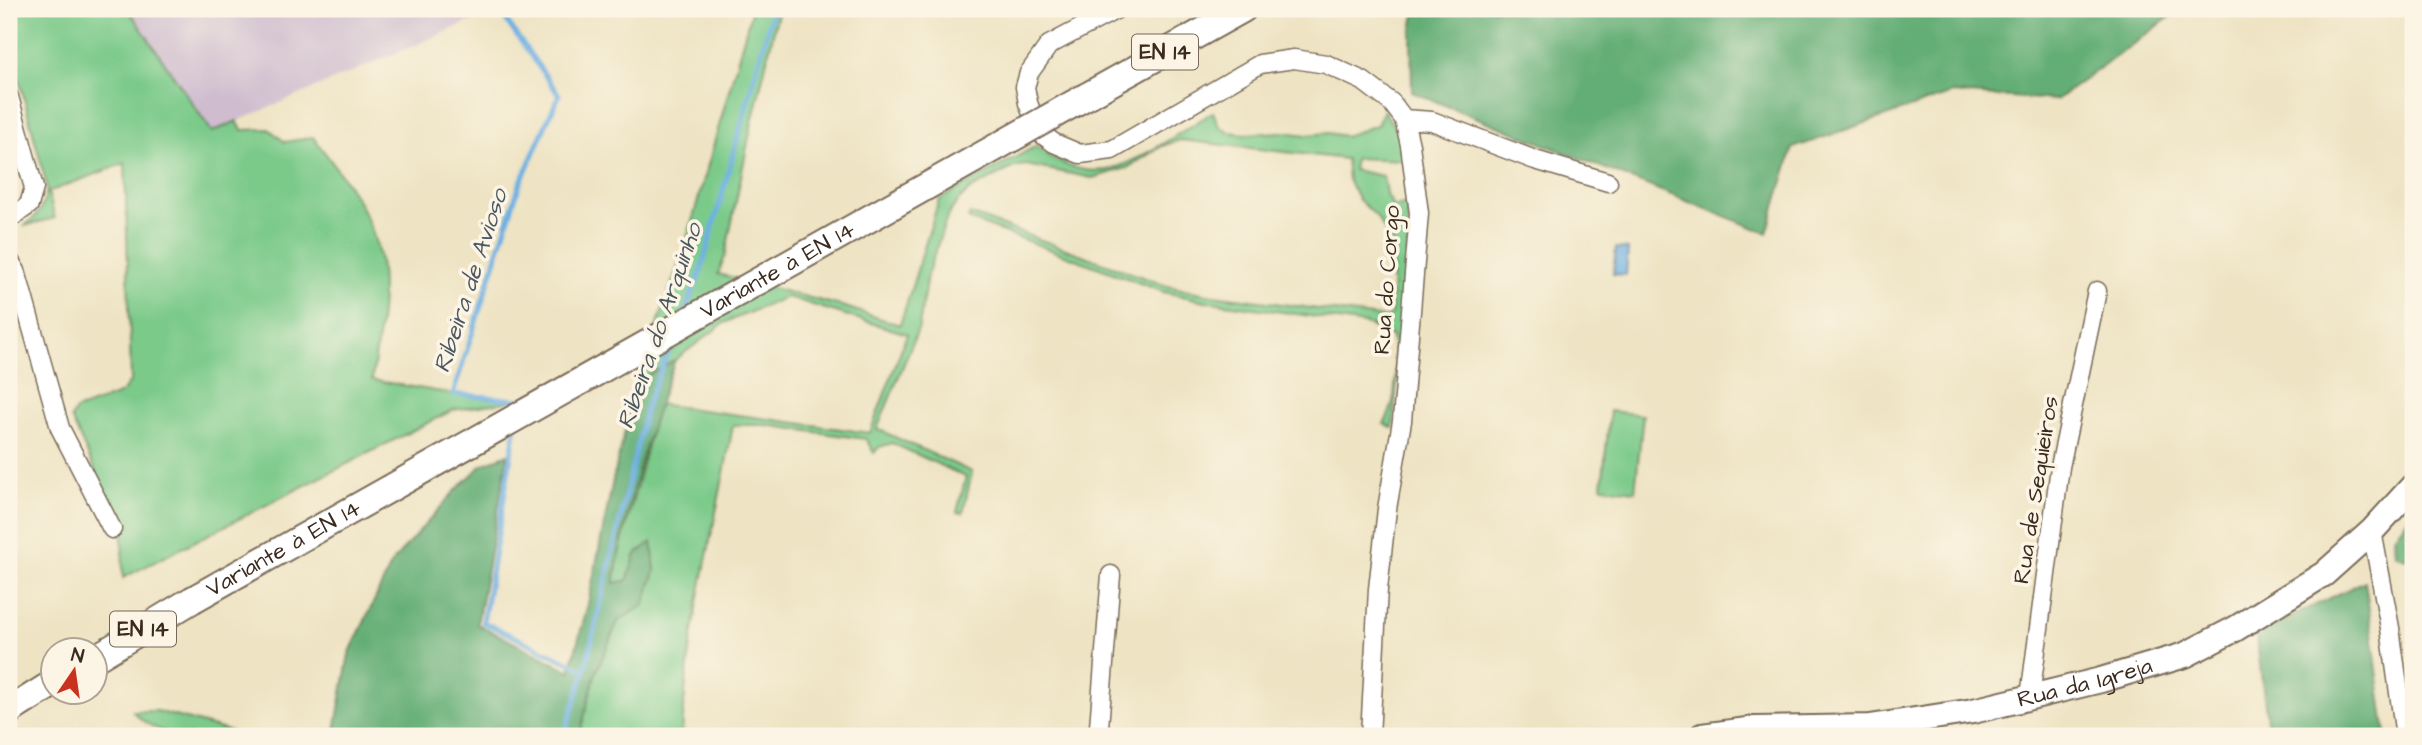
<svg xmlns="http://www.w3.org/2000/svg" width="2422" height="745" viewBox="0 0 2422 745" font-family="'Architects Daughter',sans-serif">
  <style>
    .industrial { fill: #cfbdcf }
    .green { fill: #7bca8a; stroke: #5b7a54; stroke-width: 2 }
    .forest { fill: #64ae76; stroke: #506c4a; stroke-width: 2 }
    .water { fill: #6db0e2; stroke: #546d80; stroke-width: 2 }
    .lines { fill: none; stroke-linecap: round; stroke-linejoin: round }
    .stream { stroke: #6db0e2; stroke-width: 5 }
    .street-casing { stroke: #7a6b58; stroke-width: 21 }
    .secondary-casing { stroke: #7a6b58; stroke-width: 28 }
    .primary-casing { stroke: #7a6b58; stroke-width: 30 }
    .street { stroke: #fff; stroke-width: 18 }
    .secondary { stroke: #fff; stroke-width: 24 }
    .primary { stroke: #fff; stroke-width: 26 }
    .primary-bridge-casing { stroke: #7a6b58; stroke-width: 30; stroke-linecap: butt }
    .primary-bridge { stroke: #fff; stroke-width: 26 }
    .labels { text-anchor: middle; dominant-baseline: central; stroke-width: 7; stroke-linejoin: round; paint-order: stroke }
    .shield { fill: #fcf5e5; stroke: #75675a; stroke-width: 2 }
    .shield-label { font-size: 21px; font-weight: bold; fill: #3b2a1e }
    .street-label { font-size: 23px; fill: #3b2a1e; stroke: #fcf5e5 }
    .water-label { font-size: 24px; font-style: italic; fill: #4c5963; stroke: #fcf5e5 }
  </style>
  <rect width="100%" height="100%" fill="#fcf5e5"/>
  <filter id="ink" filterUnits="userSpaceOnUse"><feTurbulence type="fractalNoise" baseFrequency=".0143" numOctaves="2"/><feDisplacementMap in="SourceGraphic" scale="14" xChannelSelector="R" yChannelSelector="G"/><feConvolveMatrix kernelMatrix="1 2 1 2 8 2 1 2 1" color-interpolation-filters="sRGB"/></filter>
  <filter id="wash" filterUnits="userSpaceOnUse"><feTurbulence type="fractalNoise" baseFrequency=".00686" numOctaves="4" result="noise"/><feDisplacementMap in="SourceGraphic" scale="28" xChannelSelector="R" yChannelSelector="G"/><feGaussianBlur stdDeviation="1.57" result="paint"/><feColorMatrix in="noise" values="0 0 0 0 0 0 0 0 0 0 0 0 0 0 0 0 0 1.4 0 .05"/><feComposite in="paint" operator="in"/></filter>
  <g filter="url(#wash)">
    <rect width="100%" height="100%" fill="#eee3c3"/>
    <!-- industrial -->
    <path class="industrial" d="M128 9H489L492 12 212 132Z"/>
    <!-- green -->
    <path class="green" d="M9 9H128L212 132 237 121 242 130 269 129 285 142 313 137C341 174 373 213 380 261 386 300 377 342 372 380L453 394 520 400 453 410 123 578 122 529 71 418 76 410 122 393 131 380 125 163 48 192 55 218 24 226C39 216 45 204 47 187L9 40Z
      M752 9H779L751 127 725 256 718 274 845 307 900 325 939 200 1036 146C1056 163 1080 174 1107 170 1133 166 1188 127 1213 112L1219 126 1229 132 1245 134 1282 132 1307 135 1328 133 1345 136 1377 125 1384 110C1394 130 1405 135 1403 160L1355 158 1353 170 1383 176 1387 198 1390 199 1392 207 1407 204 1409 239 1393 428 1384 424C1399 401 1397 363 1392 337L1386 332 1365 324 1205 301 1164 292 968 219 970 214 1167 286 1206 294 1387 318 1391 315 1392 309 1393 244 1376 216 1359 200 1348 180 1346 159 1180 140 1162 146 1127 168 1092 178 1026 165 1014 167 971 189 958 201 948 215 927 275 919 327 877 429 972 472 963 513 957 512 966 477 892 443 879 447 874 453 866 439 765 425H733C715 529 686 630 682 736H579L595 675 618 621 644 605 655 572 652 542 636 554 627 581 614 584 620 550 658 404 870 433 907 334 787 297 724 323 675 360 637 381 684 250Z
      M1610 411 1643 415 1635 491 1602 487Z
      M133 711H157L247 736C210 736 158 743 133 711Z"/>
    <!-- forest -->
    <path class="forest" d="M1416 9H2181L2056 100 1952 93 1793 148 1767 233 1412 92 1411 34Z
      M675 360C648 431 626 508 614 583L627 581 636 554 652 542 655 571 644 605 618 621 595 675 579 736H334L349 654 393 561 454 492 482 465 508 454 477 624 570 671 588 604 613 480 637 381Z
      M2413 511V561L2395 554 2394 537Z
      M2365 581 2386 736H2269L2256 634Z"/>
    <!-- water -->
    <path class="water" d="M1616 248 1628 249 1626 275 1613 274Z"/>
    <g class="lines">
      <!-- stream -->
      <path class="stream" d="M498 9 559 95 519 186 453 394 520 400 519 406
        M685 311 701 271 773 9
        M516 426 483 622 585 670
        M564 736 585 670 647 404 673 340"/>
    </g>
  </g>
  <g filter="url(#ink)">
    <g class="lines">
      <!-- street casing -->
      <g class="street-casing">
        <path id="street" d="M1117 9 1049 45 1029 73 1025 87 1028 103 1039 132 1054 143 1080 154 1112 150 1260 64 1294 59 1326 64 1363 81 1392 103 1404 119 1410 145 1419 213 1402 421 1387 509 1378 589 1370 736
          M9 97 34 188 29 205 9 219
          M1404 119 1432 121 1535 160 1608 182
          M9 260 16 271 60 428 112 529
          M2372 531 2390 628 2405 736
          M2030 697 2060 467 2097 291
          M1102 736 1099 727 1111 575"/>
      </g>
      <!-- secondary casing -->
      <g class="secondary-casing">
        <g id="secondary">
          <path id="s1" d="M1702 736 1755 729 1870 727 1973 711 2101 680 2185 655 2235 629 2324 574 2372 531 2413 486"/>
        </g>
      </g>
      <!-- primary casing -->
      <g class="primary-casing">
        <path id="primary" d="M1087 96 1243 9
          M94 659 192 600
          M9 711 52 684"/>
      </g>
      <!-- street -->
      <use href="#street" class="street"/>
      <!-- secondary -->
      <use href="#secondary" class="secondary"/>
      <!-- primary -->
      <use href="#primary" class="primary"/>
      <!-- primary-bridge casing -->
      <g class="primary-bridge-casing">
        <g id="primary-bridge">
          <path id="s2" d="M192 600 1087 96"/>
        </g>
      </g>
      <!-- primary-bridge -->
      <use href="#primary-bridge" class="primary-bridge"/>
    </g>
  </g>
  <g class="labels">
    <!-- shield labels -->
    <g class="shield">
      <rect x="1132" y="34.5" width="66" height="35" rx="5"/>
      <rect x="110" y="611.5" width="66" height="35" rx="5"/>
    </g>
    <g class="shield-label">
      <text x="1165" y="52">EN 14</text>
      <text x="143" y="629">EN 14</text>
    </g>
    <!-- street labels -->
    <g class="street-label">
      <text stroke="none"><textPath href="#s2" startOffset="672">Variante à EN 14</textPath></text>
      <text transform="translate(1387 280) rotate(-86)">Rua do Corgo</text>
      <text transform="translate(2036 490) rotate(-81)">Rua de Sequieiros</text>
      <text stroke="none"><textPath href="#s2" startOffset="105">Variante à EN 14</textPath></text>
      <text stroke="none"><textPath href="#s1" startOffset="388">Rua da Igreja</textPath></text>
    </g>
    <!-- water labels -->
    <g class="water-label">
      <text transform="translate(471 281) rotate(-72)">Ribeira de Avioso</text>
      <text transform="translate(660 326) rotate(-71)">Ribeira do Arquinho</text>
    </g>
  </g>
  <!-- margin -->
  <rect width="2422" height="745" fill="none" stroke="#fcf5e5" stroke-width="35"/>
  <!-- north arrow -->
  <g transform="translate(74 671) rotate(13)"><circle r="33" fill="#fcf5e5" stroke="#afa495" stroke-width="2"/>
  <path d="M0-5L12 26L0 18L-12 26Z" fill="#c8321e"/>
  <text y="-10" font-size="19" font-weight="bold" text-anchor="middle" fill="#3b2a1e">N</text>
  </g>
</svg>
